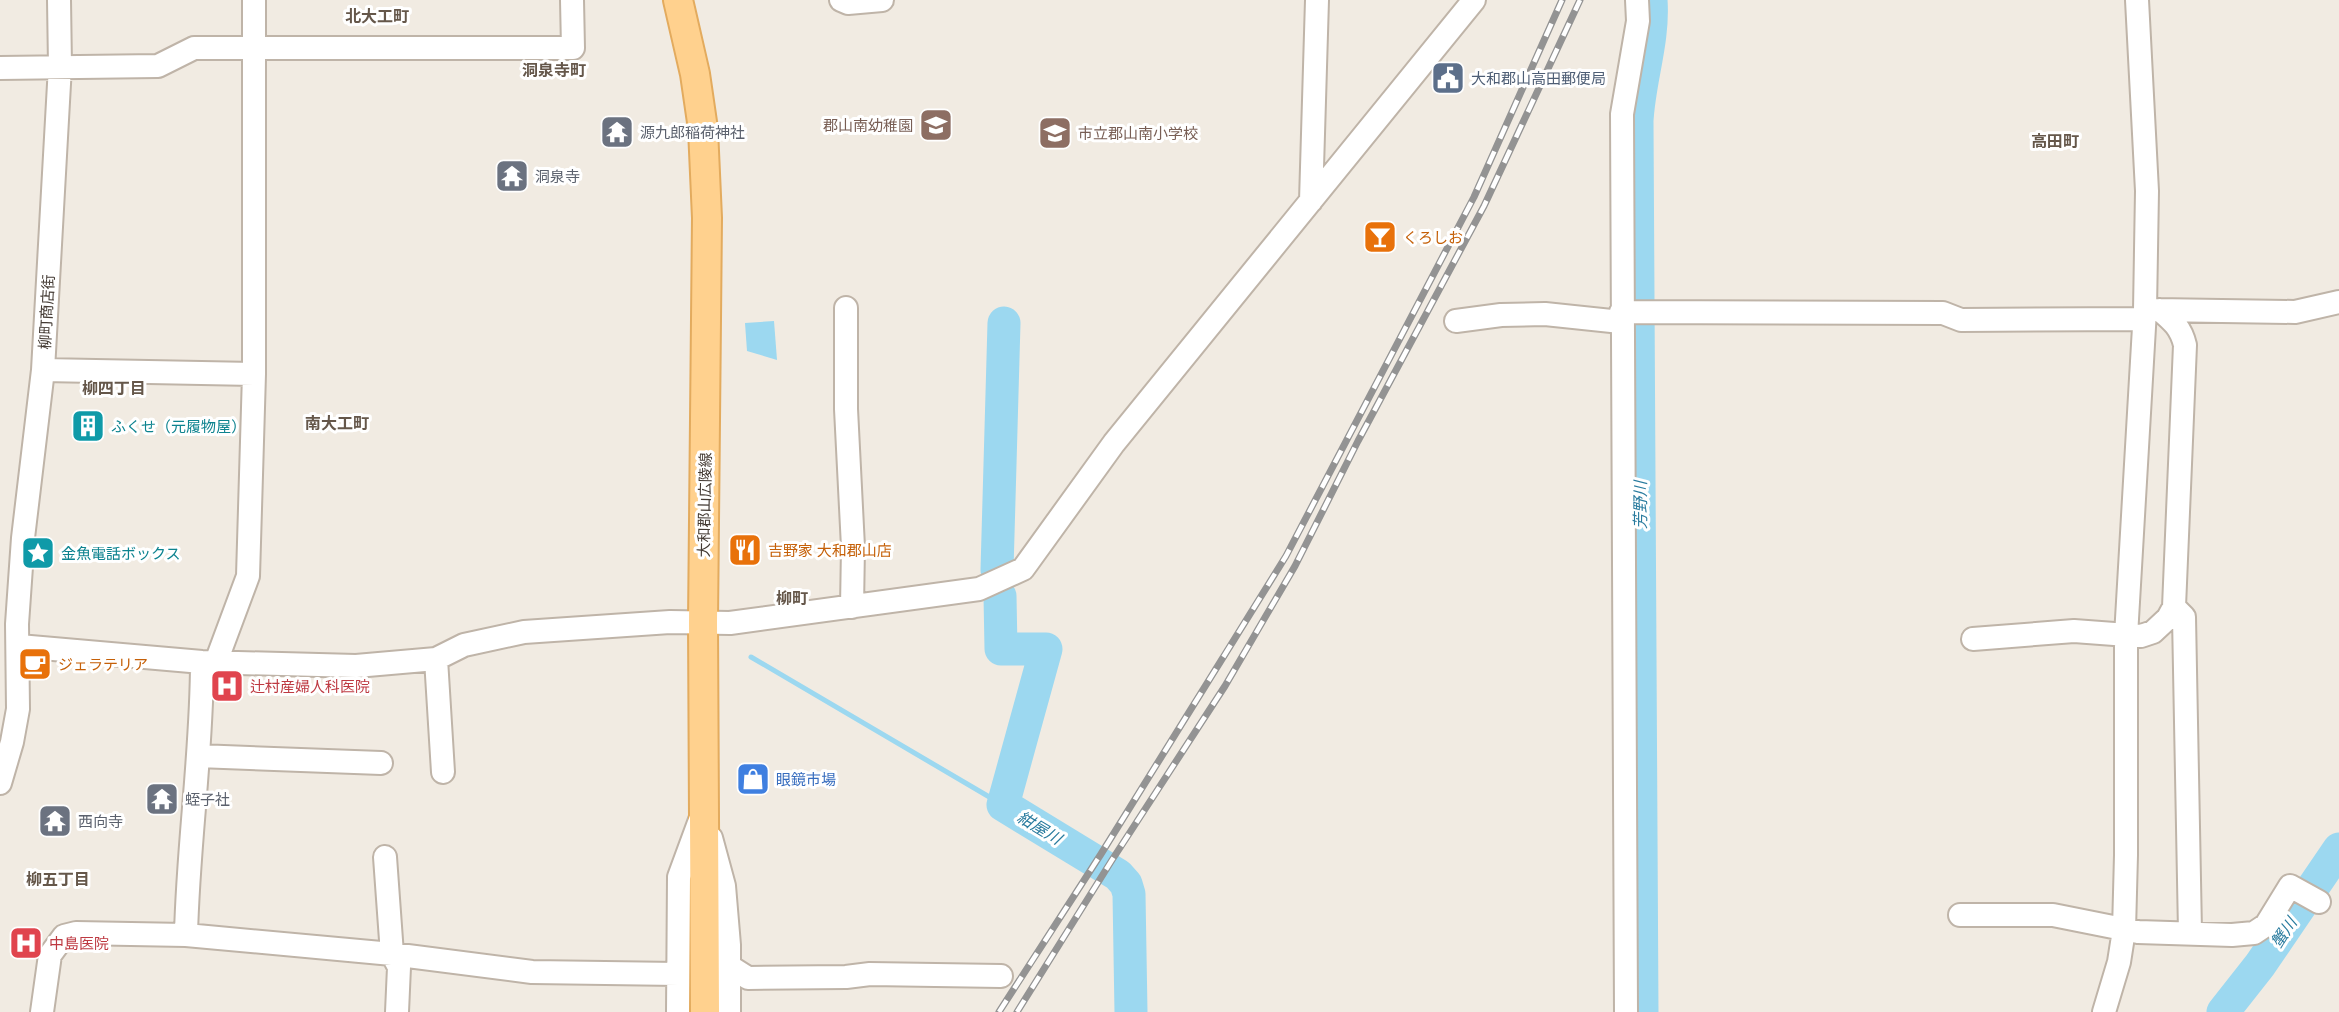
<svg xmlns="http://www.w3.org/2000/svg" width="2339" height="1012" viewBox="0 0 2339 1012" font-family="Lato,'Noto Sans JP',sans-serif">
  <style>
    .water { fill: #9cd8f0 }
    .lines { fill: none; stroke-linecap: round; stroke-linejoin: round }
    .stream { stroke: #9cd8f0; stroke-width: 5 }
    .river { stroke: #9cd8f0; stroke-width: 33 }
    .minor-casing { stroke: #bfb4a8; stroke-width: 26 }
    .major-casing { stroke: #e3ab5e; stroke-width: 32 }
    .minor { stroke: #fff; stroke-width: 22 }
    .major { stroke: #ffd18e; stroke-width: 28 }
    .rail-casing { stroke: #939393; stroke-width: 7 }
    .rail { stroke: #fff; stroke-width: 4.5; stroke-dasharray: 14; stroke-linecap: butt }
    .labels { text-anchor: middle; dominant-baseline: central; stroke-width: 6; stroke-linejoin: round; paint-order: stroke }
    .service-label { font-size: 15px; fill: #4e5e75; stroke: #fff; text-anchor: start }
    .education-label { font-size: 15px; fill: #785e54; stroke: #fff; text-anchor: end }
    .worship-label { font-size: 15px; fill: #5b616d; stroke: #fff; text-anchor: start }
    .food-label { font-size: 15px; fill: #c56008; stroke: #fff; text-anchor: start }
    .street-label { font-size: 15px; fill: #433a33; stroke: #fff }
    .culture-label { font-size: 15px; fill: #0d838f; stroke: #fff; text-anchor: start }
    .health-label { font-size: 15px; fill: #be3a42; stroke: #fff; text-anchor: start }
    .shop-label { font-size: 15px; fill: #366cbe; stroke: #fff; text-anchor: start }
    .neighbourhood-label { font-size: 16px; font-weight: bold; fill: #65574a; stroke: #fff }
    .water-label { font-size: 16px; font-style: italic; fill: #297b9e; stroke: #fff }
  </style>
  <rect width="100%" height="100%" fill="#f1ebe2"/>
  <!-- water -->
  <path class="water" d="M774 321 777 360 747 351 745 323Z"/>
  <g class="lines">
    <!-- stream -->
    <path class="stream" d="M751 657 1003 805
      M2319 881 2339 872"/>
    <!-- river -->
    <path class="river" d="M997 570 1004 323
      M1000 596 1001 649H1046L1003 805 1118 875 1126 884 1129 894 1131 1012
      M1642 1012 1637 121C1639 80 1654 41 1651 0
      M2223 1012 2260 965 2339 849"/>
    <!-- minor casing -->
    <g class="minor-casing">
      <path id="minor" d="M841 0 848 3 882 0
        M0 68 158 66 194 48H573L572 0
        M1311 201 1317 0
        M846 308V409L853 547 852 607
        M2156 310 2295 312 2339 302
        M1621 312 1943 313 1961 320 2144 319
        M1456 321 1501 315 1545 314 1621 322
        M43 370 254 374
        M2174 607 2184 617 2190 932
        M1973 639 2074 631 2141 636 2153 632 2168 618 2174 607 2185 345C2181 328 2173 321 2160 310
        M19 646 202 662 356 666 436 659 464 645 524 632 670 622 730 623 979 589 1023 569 1114 443 1474 0
        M436 659 443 772
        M216 662 248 576 254 374V0
        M198 756 381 763
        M0 783 12 742 18 709 17 624 23 538 43 370 60 66 59 0
        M711 838 724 886 729 945V1012
        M385 857 392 954 399 967 397 1012
        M1960 915H2053L2138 932 2232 935 2254 933 2266 925 2290 886 2319 902
        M186 935C188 844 202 753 202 662
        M729 966 748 978 846 977 870 974 1001 976
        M42 1012 50 955 64 936 76 933 186 935 392 954 532 972 678 974
        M678 1012 679 877 700 820
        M1626 1012 1622 114 1638 21 1637 0
        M2104 1012 2119 962 2124 930 2126 855V636L2145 310 2147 191 2137 0"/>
    </g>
    <!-- major casing -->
    <g class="major-casing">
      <path id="major" d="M678 0 695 74 703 129 707 218 703 622 705 1012"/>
    </g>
    <!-- minor -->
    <use href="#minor" class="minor"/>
    <!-- major -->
    <use href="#major" class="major"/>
    <!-- rail casing -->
    <g class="rail-casing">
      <path id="rail" d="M999 1012 1101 854 1286 556 1474 197 1562 0
        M1017 1012 1112 860 1225 686 1295 566 1358 441 1484 206 1580 0"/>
    </g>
    <!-- rail -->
    <use href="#rail" class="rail"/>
  </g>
  <!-- icons -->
  <defs>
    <g id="civic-square" transform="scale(1.725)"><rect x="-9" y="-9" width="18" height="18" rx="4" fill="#5c6f8a" stroke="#fff"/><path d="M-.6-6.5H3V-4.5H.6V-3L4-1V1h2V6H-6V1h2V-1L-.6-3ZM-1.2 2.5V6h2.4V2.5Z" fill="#fff"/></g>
    <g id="school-square" transform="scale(1.725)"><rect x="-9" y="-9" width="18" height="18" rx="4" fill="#8d6e63" stroke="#fff"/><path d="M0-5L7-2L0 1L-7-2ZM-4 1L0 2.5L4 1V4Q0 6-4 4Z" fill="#fff"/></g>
    <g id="temple-square" transform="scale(1.725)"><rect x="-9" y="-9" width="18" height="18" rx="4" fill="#6b7280" stroke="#fff"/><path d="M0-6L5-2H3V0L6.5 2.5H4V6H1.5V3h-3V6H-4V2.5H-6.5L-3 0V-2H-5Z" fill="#fff"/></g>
    <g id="bar-square" transform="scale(1.725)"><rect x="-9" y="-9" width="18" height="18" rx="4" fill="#e8710a" stroke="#fff"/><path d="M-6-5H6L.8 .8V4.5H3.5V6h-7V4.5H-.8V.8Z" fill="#fff"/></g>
    <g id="building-square" transform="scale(1.725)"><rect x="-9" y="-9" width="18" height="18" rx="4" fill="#0f9aa8" stroke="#fff"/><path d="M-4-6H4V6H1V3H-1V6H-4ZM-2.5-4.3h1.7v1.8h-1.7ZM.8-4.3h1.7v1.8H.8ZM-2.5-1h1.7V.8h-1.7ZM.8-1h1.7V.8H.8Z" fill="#fff"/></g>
    <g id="restaurant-square" transform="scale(1.725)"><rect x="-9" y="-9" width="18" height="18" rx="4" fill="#e8710a" stroke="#fff"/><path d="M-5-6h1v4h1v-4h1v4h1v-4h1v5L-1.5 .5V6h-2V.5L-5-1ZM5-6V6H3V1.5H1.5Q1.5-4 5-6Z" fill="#fff"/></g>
    <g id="sight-square" transform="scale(1.725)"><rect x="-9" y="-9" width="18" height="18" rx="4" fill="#0f9aa8" stroke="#fff"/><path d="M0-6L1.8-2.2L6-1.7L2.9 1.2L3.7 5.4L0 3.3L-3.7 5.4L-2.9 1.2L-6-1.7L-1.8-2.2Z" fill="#fff"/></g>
    <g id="cafe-square" transform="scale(1.725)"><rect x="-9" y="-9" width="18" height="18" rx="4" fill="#e8710a" stroke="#fff"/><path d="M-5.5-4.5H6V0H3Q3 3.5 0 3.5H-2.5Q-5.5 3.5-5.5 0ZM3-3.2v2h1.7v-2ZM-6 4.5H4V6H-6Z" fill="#fff"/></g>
    <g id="hospital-square" transform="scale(1.725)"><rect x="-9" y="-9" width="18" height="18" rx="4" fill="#e0444e" stroke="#fff"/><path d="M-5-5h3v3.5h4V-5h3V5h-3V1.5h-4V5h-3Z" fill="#fff"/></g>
    <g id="shop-square" transform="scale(1.725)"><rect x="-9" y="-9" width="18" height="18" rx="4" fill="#3f7fe0" stroke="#fff"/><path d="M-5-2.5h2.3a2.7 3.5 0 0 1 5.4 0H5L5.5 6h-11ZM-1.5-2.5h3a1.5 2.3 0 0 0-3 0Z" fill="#fff"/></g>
  </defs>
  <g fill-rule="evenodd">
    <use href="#civic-square" x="1448" y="78"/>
    <use href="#school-square" x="936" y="125"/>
    <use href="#temple-square" x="617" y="132"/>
    <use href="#school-square" x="1055" y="133"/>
    <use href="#temple-square" x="512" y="176"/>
    <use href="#bar-square" x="1380" y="237"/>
    <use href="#building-square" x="88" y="426"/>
    <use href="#restaurant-square" x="745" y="550"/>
    <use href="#sight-square" x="38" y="553"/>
    <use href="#cafe-square" x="35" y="664"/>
    <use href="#hospital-square" x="227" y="686"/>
    <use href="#shop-square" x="753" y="779"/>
    <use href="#temple-square" x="162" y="799"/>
    <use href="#temple-square" x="55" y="821"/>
    <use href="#hospital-square" x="26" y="943"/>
  </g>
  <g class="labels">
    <!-- service labels -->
    <g class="service-label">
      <text x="1471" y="78">大和郡山高田郵便局</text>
    </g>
    <!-- education labels -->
    <g class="education-label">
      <text x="913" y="125">郡山南幼稚園</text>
      <text x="1078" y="133" text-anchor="start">市立郡山南小学校</text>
    </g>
    <!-- worship labels -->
    <g class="worship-label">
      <text x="640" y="132">源九郎稲荷神社</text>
      <text x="535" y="176">洞泉寺</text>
      <text x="185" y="799">蛭子社</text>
      <text x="78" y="821">西向寺</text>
    </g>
    <!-- food labels -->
    <g class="food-label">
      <text x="1403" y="237">くろしお</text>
      <text x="768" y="550">吉野家 大和郡山店</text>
      <text x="58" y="664">ジェラテリア</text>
    </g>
    <!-- street labels -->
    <g class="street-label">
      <text transform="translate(46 312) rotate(-87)">柳町商店街</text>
      <text transform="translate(704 505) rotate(-89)">大和郡山広陵線</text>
    </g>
    <!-- culture labels -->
    <g class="culture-label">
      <text x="111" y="426">ふくせ（元履物屋）</text>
      <text x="61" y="553">金魚電話ボックス</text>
    </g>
    <!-- health labels -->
    <g class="health-label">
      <text x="250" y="686">辻村産婦人科医院</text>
      <text x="49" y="943">中島医院</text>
    </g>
    <!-- shop labels -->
    <g class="shop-label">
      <text x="776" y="779">眼鏡市場</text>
    </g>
    <!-- neighbourhood labels -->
    <g class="neighbourhood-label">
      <text x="377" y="15">北大工町</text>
      <text x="554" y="69">洞泉寺町</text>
      <text x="2055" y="140">高田町</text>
      <text x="114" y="387">柳四丁目</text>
      <text x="337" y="422">南大工町</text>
      <text x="792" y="597">柳町</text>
      <text x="58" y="878">柳五丁目</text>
    </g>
    <!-- water labels -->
    <g class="water-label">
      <text transform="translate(1639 505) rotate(-90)">芳野川</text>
      <text transform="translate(1040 827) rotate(31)">紺屋川</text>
      <text transform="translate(2283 932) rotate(-56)">蟹川</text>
    </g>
  </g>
</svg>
